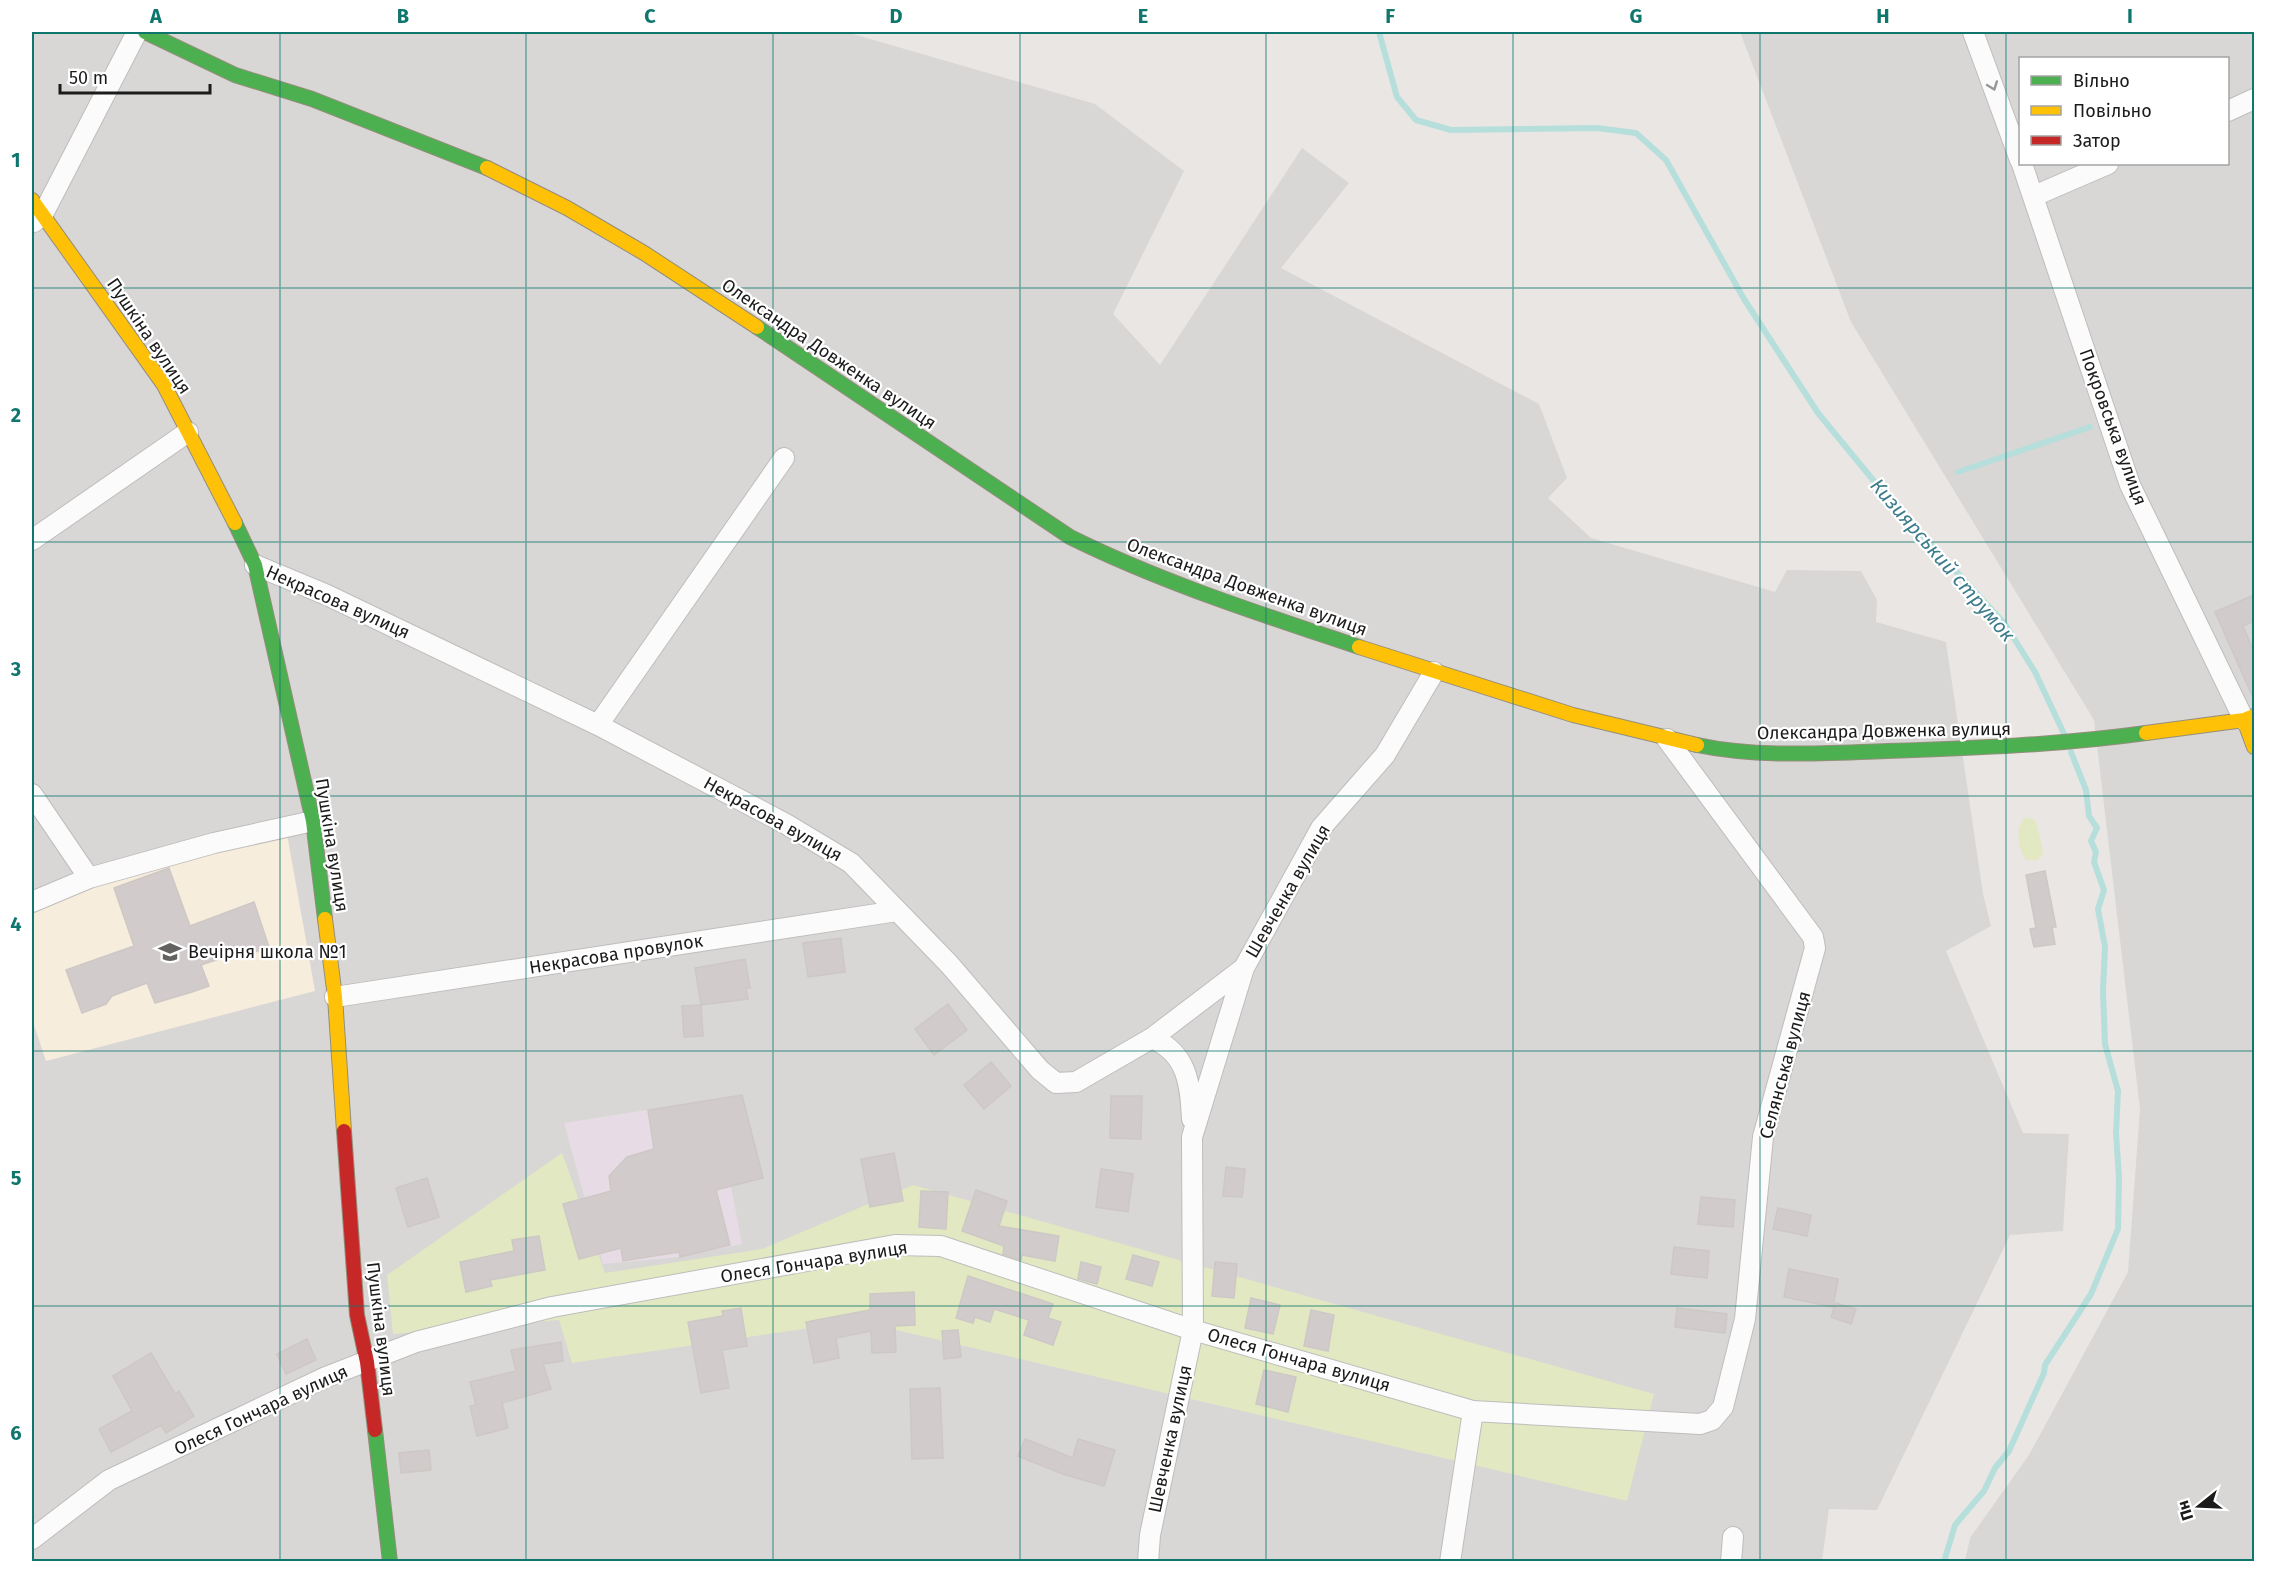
<svg xmlns="http://www.w3.org/2000/svg" width="2286" height="1593" viewBox="0 0 2286 1593" font-family="'Fira Sans',sans-serif">
  <style>
    .residential { fill: #d9d6d6; fill-rule: evenodd }
    .industrial { fill: #e7dbe5 }
    .education { fill: #f6eddd }
    .grass { fill: #e2e8c1 }
    .lines { fill: none; stroke-linecap: round; stroke-linejoin: round }
    .stream { stroke: #b6dfdb; stroke-width: 6 }
    .building { fill: #d1cccb; stroke: #cdc7c5; stroke-width: 1.5 }
    .street-casing { stroke: #bfbdbc; stroke-width: 22 }
    .fast-casing { stroke: #948e7c; stroke-width: 16 }
    .slow-casing { stroke: #948e7c; stroke-width: 16 }
    .jam-casing { stroke: #948e7c; stroke-width: 16 }
    .street { stroke: #fcfbfb; stroke-width: 20 }
    .fast { stroke: #4caf50; stroke-width: 14 }
    .slow { stroke: #ffc107; stroke-width: 14 }
    .jam { stroke: #c62828; stroke-width: 14 }
    .oneway { stroke: #979696 }
    .grid { fill: none; stroke: #0f766e; stroke-width: 1.5; stroke-opacity: 0.55 }
    .labels { text-anchor: middle; dominant-baseline: central; stroke-width: 4.5; stroke-linejoin: round; paint-order: stroke }
    .street-label { font-size: 18px; fill: #1b1b1b; stroke: #fff }
    .poi-label { font-size: 18px; fill: #1b1b1b; stroke: #fff; text-anchor: start }
    .water-label { font-size: 20px; font-style: italic; fill: #3d7c8b; stroke: #fff }
    .neatline { fill: none; stroke: #0f766e; stroke-width: 2 }
    .grid-label { font-size: 20px; text-anchor: middle; font-weight: bold; fill: #0f766e }
  </style>
  <rect width="100%" height="100%" fill="#eae6e4"/>
  <!-- residential -->
  <path class="residential" d="M32 32H846L1095 104 1184 171 1113 314 1160 365 1302 148 1349 183 1281 268 1539 404 1567 478 1548 498 1591 538 1775 592 1787 570 1861 571 1877 600 1876 622 1946 642 1983 894 1991 926 1946 951 2023 1133 2069 1134 2063 1231 2010 1235 1877 1510 1829 1509 1822 1561 32 1562Z
    M1740 32H2254V1561H1965L1970 1538 2029 1455 2128 1272 2140 1109 2094 720 1851 322ZM2020 58H2228V164H2020Z"/>
  <!-- industrial -->
  <path class="industrial" d="M742 1095 731 1186 742 1244 680 1257 603 1264 564 1123Z"/>
  <!-- education -->
  <path class="education" d="M287 834 315 991 46 1061 32 1019V912L110 881Z"/>
  <!-- grass -->
  <path class="grass" d="M2026 817 2034 820 2037 825 2043 852 2038 860H2026C2018 848 2014 826 2026 817Z
    M562 1153 605 1273 762 1249 913 1185 1654 1394 1627 1501 858 1321 572 1363 559 1320 393 1334 387 1275Z"/>
  <g class="lines">
    <!-- stream -->
    <path class="stream" d="M1379 32 1397 97 1416 120 1451 130 1597 128 1636 133 1666 160 1744 299 1818 413 1887 497 2005 624 2035 672 2065 736
      M1958 472 2090 427
      M1944 1562 1955 1525 1984 1491 1995 1468 2009 1451 2044 1373 2045 1365 2091 1294 2118 1229 2119 1178 2116 1133 2118 1091 2105 1044 2103 991 2105 947 2098 909 2104 890 2094 862 2096 852 2091 841 2097 828 2089 816 2086 790 2071 752"/>
  </g>
  <!-- building -->
  <path class="building" d="M2254 595V621L2243 626 2254 652V700L2215 612Z
    M169 868 190 926 254 902 269 947 247 955 240 952 201 965 209 986 192 992 155 1003 147 983 112 996 106 1004 82 1013 66 970 134 946 114 888Z
    M2045 871 2056 927H2052L2055 944 2034 947 2030 929 2036 928 2026 875Z
    M841 938 845 972 808 977 803 943Z
    M745 959 750 988H746L748 999 701 1005 695 968Z
    M948 1004 967 1030 934 1055 915 1029Z
    M701 1005 703 1036 684 1037 682 1006Z
    M991 1062 1011 1086 984 1109 964 1085Z
    M742 1095 763 1178 716 1190 730 1245 680 1257 679 1252 623 1261 621 1248 579 1259 563 1204 611 1191 609 1176 627 1157 654 1149 648 1110Z
    M1111 1096H1142L1141 1139 1110 1138Z
    M894 1153 903 1201 870 1207 861 1159Z
    M1226 1167 1245 1169 1242 1197 1223 1196Z
    M1101 1169 1133 1174 1128 1212 1096 1207Z
    M427 1178 439 1217 408 1227 396 1188Z
    M976 1190 1007 1201 999 1226 1059 1236 1055 1261 1022 1255 1021 1260 1003 1254 1004 1246 962 1231Z
    M921 1191 948 1192 946 1229 919 1227Z
    M1701 1197 1735 1200 1733 1227 1698 1224Z
    M1778 1208 1811 1215 1807 1236 1773 1229Z
    M539 1236 545 1270 490 1280 492 1286 466 1292 460 1262 514 1251 512 1240Z
    M1674 1247 1709 1251 1707 1278 1671 1274Z
    M1133 1255 1159 1262 1152 1286 1126 1279Z
    M1081 1262 1101 1267 1097 1284 1078 1279Z
    M1215 1262 1237 1264 1234 1298 1212 1296Z
    M1789 1269 1838 1279 1833 1307 1784 1297Z
    M968 1276 1053 1304 1048 1318 1061 1322 1053 1345 1024 1335 1029 1320 994 1309 990 1322 975 1317 973 1323 956 1318Z
    M914 1292 915 1325 895 1326 896 1352 872 1353 871 1331 836 1338 839 1358 814 1363 806 1322 870 1310V1294Z
    M1251 1298 1280 1305 1273 1334 1245 1328Z
    M1836 1303 1856 1309 1851 1324 1831 1317Z
    M741 1308 747 1346 722 1350 729 1388 701 1393 688 1322 723 1316 722 1311Z
    M1677 1308 1727 1314 1725 1333 1675 1327Z
    M1311 1310 1334 1315 1328 1351 1304 1346Z
    M958 1330 961 1357 944 1359 942 1331Z
    M307 1339 316 1360 286 1374 277 1354Z
    M561 1342 563 1361 543 1364 551 1389 502 1403 508 1428 477 1436 470 1406 476 1405 470 1382 516 1371 511 1350Z
    M151 1353 175 1394 179 1391 194 1416 166 1433 161 1425 111 1452 99 1429 132 1411 113 1376Z
    M1264 1370 1296 1377 1288 1412 1256 1404Z
    M940 1388 943 1458 912 1459 910 1389Z
    M1025 1439 1073 1458 1078 1439 1115 1450 1104 1486 1063 1474 1018 1456Z
    M429 1450 431 1470 401 1473 399 1453Z"/>
  <g class="lines">
    <!-- street casing -->
    <g class="street-casing">
      <path id="street" d="M1973 32 2020 160
        M2228 111 2254 99
        M2022 164 2130 485 2244 720
        M2034 196 2108 164
        M34 222 43 214 137 32
        M32 540 188 432
        M255 565 327 595 598 725 786 824 851 863 949 964 1040 1070 1056 1083 1076 1082 1152 1038 1244 968
        M598 725 784 458
        M32 794 89 878
        M32 902 89 878 214 843 313 821
        M335 997 897 911
        M1152 1038C1188 1054 1190 1084 1192 1119
        M32 1539 109 1480 326 1377 416 1342 552 1307 895 1245 941 1246 1193 1330 1473 1411 1700 1424 1712 1420 1723 1407 1745 1319 1763 1137 1815 948 1813 937 1667 739
        M1148 1562 1150 1535 1193 1330 1192 1137 1244 968 1321 828 1385 755 1434 672
        M1450 1562 1473 1411
        M1731 1562 1733 1537"/>
    </g>
    <!-- fast casing -->
    <g class="fast-casing">
      <path id="fast" d="M145 32 235 75 312 99 487 168
        M757 327 1070 537C1163 583 1261 614 1359 647
        M235 523 255 565 313 821 325 919
        M1697 745C1759 758 1824 753 1887 751 1974 748 2060 745 2146 733
        M375 1430 390 1562"/>
    </g>
    <!-- slow casing -->
    <g class="slow-casing">
      <path id="slow" d="M487 168 567 208 644 253 757 327
        M32 200 164 385 235 523
        M1359 647 1573 715 1697 745
        M2244 720 2254 747
        M2146 733 2244 720 2254 716
        M325 919 335 997 344 1131"/>
    </g>
    <!-- jam casing -->
    <g class="jam-casing">
      <path id="jam" d="M344 1131 357 1315 367 1362 375 1430"/>
    </g>
    <!-- street -->
    <use href="#street" class="street"/>
    <!-- fast -->
    <use href="#fast" class="fast"/>
    <!-- slow -->
    <use href="#slow" class="slow"/>
    <!-- jam -->
    <use href="#jam" class="jam"/>
  </g>
  <!-- one-way arrows -->
  <defs><path id="oneway-chevron" d="M-2-3.5L2.5 0L-2 3.5" fill="none" stroke-width="1.6" stroke-linecap="round" stroke-linejoin="round" transform="scale(1.5)"/></defs>
  <use class="oneway" href="#oneway-chevron" transform="translate(1993 86) rotate(70)"/>
  <!-- grid -->
  <path class="grid" d="M280 32V1562M526 32V1562M773 32V1562M1020 32V1562M1266 32V1562M1513 32V1562M1760 32V1562M2006 32V1562M32 288H2254M32 542H2254M32 796H2254M32 1051H2254M32 1306H2254"/>
  <!-- icons -->
  <defs>
    <g id="school-bare" transform="scale(1.8)"><path d="M0-5L7-2L0 1L-7-2ZM-4 1L0 2.5L4 1V4Q0 6-4 4Z" fill="#636261" stroke="#fff" stroke-width="2.5" paint-order="stroke"/></g>
  </defs>
  <g fill-rule="evenodd">
    <use href="#school-bare" x="170" y="952"/>
  </g>
  <g class="labels">
    <!-- street labels -->
    <g class="street-label">
      <text transform="translate(149 336) rotate(56)">Пушкіна вулиця</text>
      <text transform="translate(829 354) rotate(34)">Олександра Довженка вулиця</text>
      <text transform="translate(2113 427) rotate(70)">Покровська вулиця</text>
      <text transform="translate(1247 587) rotate(20)">Олександра Довженка вулиця</text>
      <text transform="translate(338 602) rotate(24)">Некрасова вулиця</text>
      <text transform="translate(1884 731) rotate(-1)">Олександра Довженка вулиця</text>
      <text transform="translate(773 819) rotate(29)">Некрасова вулиця</text>
      <text transform="translate(332 845) rotate(81)">Пушкіна вулиця</text>
      <text transform="translate(1288 891) rotate(-60)">Шевченка вулиця</text>
      <text transform="translate(616 954) rotate(-9)">Некрасова провулок</text>
      <text transform="translate(1785 1065) rotate(-75)">Селянська вулиця</text>
      <text transform="translate(814 1262) rotate(-9)">Олеся Гончара вулиця</text>
      <text transform="translate(381 1329) rotate(83)">Пушкіна вулиця</text>
      <text transform="translate(1299 1360) rotate(16)">Олеся Гончара вулиця</text>
      <text transform="translate(261 1410) rotate(-25)">Олеся Гончара вулиця</text>
      <text transform="translate(1170 1439) rotate(-78)">Шевченка вулиця</text>
    </g>
    <!-- poi labels -->
    <g class="poi-label">
      <text x="188" y="952">Вечірня школа №1</text>
    </g>
    <!-- water labels -->
    <g class="water-label">
      <text transform="translate(1943 560) rotate(49)">Кизиярський струмок</text>
    </g>
  </g>
  <!-- border -->
  <rect width="2286" height="1593" fill="none" stroke="#ffffff" stroke-width="66"/>
  <!-- legend -->
  <rect x="2019" y="57" width="210" height="108" fill="#ffffff" stroke="#a4a4a4" stroke-width="1.5"/>
  <rect x="2031" y="76" width="30" height="9" fill="#4caf50" stroke="#a4a4a4" stroke-width="1.5"/>
  <text x="2073" y="87" font-size="18" fill="#1b1b1b">Вільно</text>
  <rect x="2031" y="106" width="30" height="9" fill="#ffc107" stroke="#a4a4a4" stroke-width="1.5"/>
  <text x="2073" y="117" font-size="18" fill="#1b1b1b">Повільно</text>
  <rect x="2031" y="136" width="30" height="9" fill="#c62828" stroke="#a4a4a4" stroke-width="1.5"/>
  <text x="2073" y="147" font-size="18" fill="#1b1b1b">Затор</text>
  <!-- north arrow -->
  <g transform="translate(2199 1506) rotate(252)" stroke="#ffffff" stroke-width="4.5" paint-order="stroke">
  <path d="M0-4.5L10 22L0 15L-10 22Z" fill="#1b1b1b"/>
  <text y="-9" font-size="16" font-weight="bold" text-anchor="middle" fill="#1b1b1b">Пн</text>
  </g>
  <!-- scale -->
  <path d="M60 84v9h150v-9" fill="none" stroke="#1b1b1b" stroke-width="3"/>
  <text x="69" y="84" font-size="18" fill="#1b1b1b" stroke="#ffffff" stroke-width="4.5" paint-order="stroke">50 m</text>
  <rect x="33" y="33" width="2220" height="1527" class="neatline"/>
  <g class="grid-label">
    <text x="156" y="23">A</text>
    <text x="403" y="23">B</text>
    <text x="650" y="23">C</text>
    <text x="896" y="23">D</text>
    <text x="1143" y="23">E</text>
    <text x="1390" y="23">F</text>
    <text x="1636" y="23">G</text>
    <text x="1883" y="23">H</text>
    <text x="2130" y="23">I</text>
    <text x="16" y="167">1</text>
    <text x="16" y="422">2</text>
    <text x="16" y="676">3</text>
    <text x="16" y="931">4</text>
    <text x="16" y="1185">5</text>
    <text x="16" y="1440">6</text>
  </g>
</svg>
